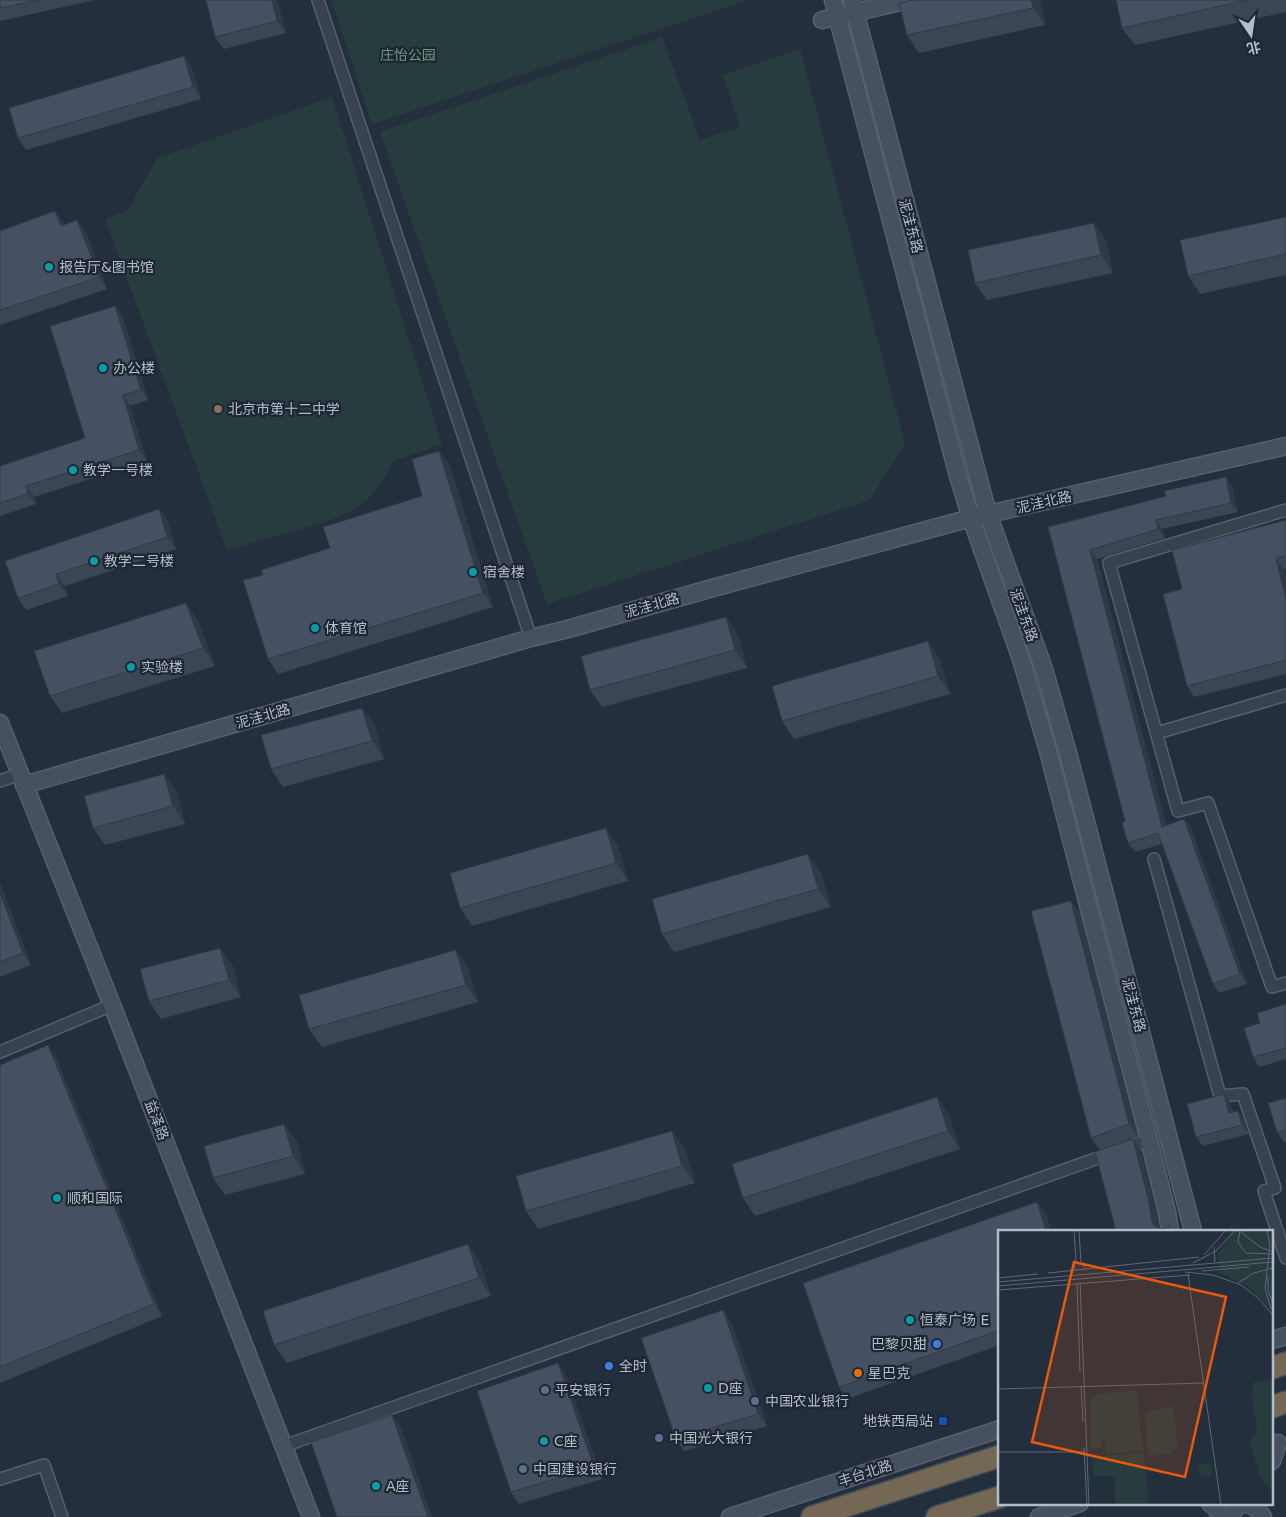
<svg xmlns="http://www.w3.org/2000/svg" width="1286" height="1517" viewBox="0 0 1286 1517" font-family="'DejaVu Sans','Noto Sans SC',sans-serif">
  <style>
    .green { fill: #263c3f }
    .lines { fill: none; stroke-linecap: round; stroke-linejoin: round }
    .street-casing { stroke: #565f6c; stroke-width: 14 }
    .secondary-casing { stroke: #565f6c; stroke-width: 19 }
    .highway-casing { stroke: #434c59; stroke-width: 24 }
    .street { stroke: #38414e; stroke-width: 11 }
    .secondary { stroke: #465061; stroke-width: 16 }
    .highway { stroke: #746855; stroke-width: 21 }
    .wall { fill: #3b4654 }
    .shaded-wall { fill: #303945 }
    .building { fill: #455162; stroke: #303945 }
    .culture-dot { fill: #0f9aa8; stroke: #1d2633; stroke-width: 2 }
    .education-dot { fill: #8d6e63; stroke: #1d2633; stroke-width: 2 }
    .shop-dot { fill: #3f7fe0; stroke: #1d2633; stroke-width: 2 }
    .food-dot { fill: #e8710a; stroke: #1d2633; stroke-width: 2 }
    .service-dot { fill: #5c6f8a; stroke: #1d2633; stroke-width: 2 }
    .transit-dot { fill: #1a4fb4; stroke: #1d2633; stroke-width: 2 }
    .labels { text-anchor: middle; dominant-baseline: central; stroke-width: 4.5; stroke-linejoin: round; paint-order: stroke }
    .park-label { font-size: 14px; fill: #6b9a76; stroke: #1d2633 }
    .street-label { font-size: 14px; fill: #b4bcc9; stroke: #1d2633 }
    .poi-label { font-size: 14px; fill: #b4bcc9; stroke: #1d2633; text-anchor: start }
    .inset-road { fill: none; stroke: #5e6776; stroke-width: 1 }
    .view { fill: #e8590c; fill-opacity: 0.15; stroke: #e8590c; stroke-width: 2.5 }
    .inset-edge { fill: none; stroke: #b4bcc9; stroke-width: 2.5 }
  </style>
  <rect width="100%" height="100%" fill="#242f3e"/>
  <!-- green -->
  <path class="green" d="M331 0H748L372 124Z
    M662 37 700 140 740 127 723 75 800 49 905 443 870 500 547 604 380 132Z
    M332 97 442 444 393 461C369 512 341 518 290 532 269 538 248 544 227 550L105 219 128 210 143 182 158 158Z"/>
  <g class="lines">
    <!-- street casing -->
    <g class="street-casing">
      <path id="street" d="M318 0 531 638
        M1286 510 1109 563 1178 811 1208 803 1272 987 1286 983
        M1157 733 1286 695
        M0 781 20 774
        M1154 859 1220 1096 1243 1094 1275 1188 1264 1191 1286 1258
        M0 1052 112 1005
        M284 1446 1149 1140
        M0 1479 44 1465 62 1517"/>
    </g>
    <!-- secondary casing -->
    <g class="secondary-casing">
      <path id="secondary" d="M833 0 958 476 971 518 1021 659 1048 751 1149 1140 1167 1212 1170 1231
        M852 0 988 514 1044 669 1068 753 1193 1231
        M822 20 909 0
        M0 723 112 1005 311 1517
        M24 785 531 638 568 629 709 589 971 518 1286 446
        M1272 1340 1286 1336
        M1272 1461 1278 1443
        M1210 1503 1215 1507 1221 1517
        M730 1517 1000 1429
        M1039 1517 1080 1503
        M1229 1517 1239 1504C1251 1503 1256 1507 1263 1517"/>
    </g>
    <!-- highway casing -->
    <g class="highway-casing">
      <path id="highway" d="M1272 1368 1286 1363
        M1272 1407 1286 1402
        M812 1517 1000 1456
        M937 1517 1000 1497"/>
    </g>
    <!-- street -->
    <use href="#street" class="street"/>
    <!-- secondary -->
    <use href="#secondary" class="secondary"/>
    <!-- highway -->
    <use href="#highway" class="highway"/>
  </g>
  <!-- wall -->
  <path class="wall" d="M0 0H95L0 21Z
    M206 0H277L286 33 224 49 215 37Z
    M1040 0 1045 25 919 53 907 35Z
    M1116 0H1286V12L1135 45 1122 28Z
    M184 56 192 68 201 99 26 150 18 138Z
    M55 211 64 225 77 220 86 232 107 289 0 325V231Z
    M1286 217V275L1200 294 1188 276Z
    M1106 240 1113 273 987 300 975 283Z
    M115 306 123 317 148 400 130 406 147 461 34 497 36 504 0 516V466L85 438Z
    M439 451 450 466 493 607 278 674 268 659 263 575 330 548 422 496Z
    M1226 477 1232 486 1238 512 1162 529 1165 538 1097 559 1166 825 1184 819 1191 828 1247 984 1219 993 1213 984 1162 844 1135 852 1128 843 1125 821 1048 527 1166 496Z
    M159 509 168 521 176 549 65 586 68 596 26 610 18 598Z
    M1286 520V569L1284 570 1286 579V674L1194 697 1187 686 1182 589Z
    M186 603 198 621 215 666 62 713 50 696Z
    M738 634 747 668 602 707 590 690Z
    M940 659 950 694 794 739 782 721Z
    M362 708 375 725 384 759 283 787 271 769Z
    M164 774 177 792 185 824 105 845 93 828Z
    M618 846 628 881 472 926 460 908Z
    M821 872 831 907 674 952 662 934Z
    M0 883 31 965 0 977Z
    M1080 913 1138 1136 1100 1150 1091 1138Z
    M456 950 468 967 478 1002 322 1047 309 1029Z
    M233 966 241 997 161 1019 149 1001Z
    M1286 1004V1059L1259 1067 1253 1057 1260 1023Z
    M56 1057 162 1316 0 1383V1065Z
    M1224 1094 1230 1103 1233 1112 1238 1111 1244 1120 1249 1134 1203 1146 1196 1137Z
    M1286 1098V1141L1284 1142 1277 1132Z
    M949 1115 960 1149 755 1216 743 1198Z
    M284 1124 297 1142 305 1174 225 1195 213 1178Z
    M685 1149 695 1183 538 1229 526 1211Z
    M1037 1202 1046 1214 1051 1231H1000V1345L847 1399 839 1387 803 1283Z
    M480 1262 491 1296 287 1363 274 1345Z
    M723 1310 731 1322 767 1426 684 1451 676 1439Z
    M566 1375 602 1479 519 1504 511 1492Z"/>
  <!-- shaded-wall -->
  <path class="shaded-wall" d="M272 0H277L286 33 277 21Z
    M1031 0H1040L1045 25 1033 8Z
    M184 56 192 68 201 99 193 87Z
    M55 211 64 223 69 238 61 226Z
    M77 220 86 232 107 289 99 277Z
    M1094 223 1106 240 1113 273 1101 255Z
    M115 306 123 317 148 400 141 390Z
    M123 395 130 406 147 461 139 450Z
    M439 451 450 466 493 607 483 593Z
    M1226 477 1232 486 1238 512 1231 503Z
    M26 486 34 497 36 504 28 494Z
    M159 509 168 521 176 549 167 537Z
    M1156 520 1162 529 1165 538 1158 529Z
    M1090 550 1097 559 1169 836 1162 827Z
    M1276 558 1284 570 1286 579V599Z
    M56 574 65 586 68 596 59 584Z
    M186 603 198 621 215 666 203 648Z
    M726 617 738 634 747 668 735 650Z
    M928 641 940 659 950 694 938 676Z
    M362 708 375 725 384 759 372 741Z
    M164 774 177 792 185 824 173 806Z
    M1184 819 1191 828 1247 984 1240 974Z
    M606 828 618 846 628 881 616 863Z
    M808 854 821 872 831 907 818 889Z
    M0 883 31 965 23 953 0 893Z
    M1071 901 1080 913 1138 1136 1129 1124Z
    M220 948 233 966 241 997 229 980Z
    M456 950 468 967 478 1002 466 985Z
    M48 1045 56 1057 162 1316 154 1304Z
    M1224 1094 1230 1103 1235 1122 1229 1113Z
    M937 1097 949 1115 960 1149 948 1131Z
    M1238 1111 1244 1120 1249 1134 1242 1125Z
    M284 1124 297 1142 305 1174 293 1156Z
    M672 1131 685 1149 695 1183 682 1166Z
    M1133 1139 1141 1151 1157 1214 1160 1231 1154 1226 1152 1221Z
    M1037 1202 1046 1214 1051 1231H1046Z
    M468 1244 480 1262 491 1296 479 1278Z
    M723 1310 731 1322 767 1426 758 1414Z
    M558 1363 566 1375 602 1479 594 1467Z
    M392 1415 401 1427 432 1517H428Z"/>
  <!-- building -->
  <path class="building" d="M0 0H39L0 8Z
    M206 0H272L277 21 215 37Z
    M914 0H1031L1033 8 907 35 899 3Z
    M1116 0H1247L1122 28Z
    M184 56 193 87 18 138 9 108Z
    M55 211 61 226 77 220 99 277 0 310V231Z
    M1286 217V254L1188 276 1180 240Z
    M1094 223 1101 255 975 283 968 250Z
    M115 306 141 390 123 395 139 450 26 486 28 494 0 503V466L85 438 50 326Z
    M439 451 483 593 268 659 243 580 263 575 261 570 330 548 323 527 422 496 412 459Z
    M1226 477 1231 503 1156 520 1158 529 1090 550 1162 827 1184 819 1240 974 1213 984 1158 833 1128 843 1122 823 1125 821 1048 527 1166 496 1164 491Z
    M159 509 167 537 56 574 59 584 18 598 5 561Z
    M1286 520V556L1276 558 1286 599V660L1187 686 1163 594 1182 589 1172 550Z
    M186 603 203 648 50 696 34 651Z
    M726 617 735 650 590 690 581 656Z
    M928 641 938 676 782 721 772 686Z
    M362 708 372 741 271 769 261 735Z
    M164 774 173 806 93 828 84 796Z
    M606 828 616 863 460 908 450 873Z
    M808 854 818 889 662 934 652 899Z
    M0 893 23 953 0 962Z
    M1071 901 1129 1124 1091 1138 1031 911Z
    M220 948 229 980 149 1001 140 969Z
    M456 950 466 985 309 1029 299 995Z
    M1286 1004V1048L1253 1057 1244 1028 1260 1023 1257 1013Z
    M48 1045 154 1304 0 1367V1065Z
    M1224 1094 1229 1113 1238 1111 1242 1125 1196 1137 1187 1104Z
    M937 1097 948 1131 743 1198 732 1164Z
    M1286 1098V1130L1277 1132 1268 1103Z
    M284 1124 293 1156 213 1178 204 1146Z
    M672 1131 682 1166 526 1211 516 1176Z
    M1133 1139 1149 1202 1152 1221 1154 1226 1159 1228 1164 1229 1169 1225 1171 1231H1116L1095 1152Z
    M1037 1202 1046 1231H1000V1330L839 1387 803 1283Z
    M468 1244 479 1278 274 1345 263 1311Z
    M723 1310 758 1414 676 1439 641 1338Z
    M558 1363 594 1467 511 1492 477 1391Z
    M392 1415 428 1517H337L311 1442Z"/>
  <!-- markers -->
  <g class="culture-dot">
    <circle cx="49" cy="267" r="5"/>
    <circle cx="103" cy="368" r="5"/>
    <circle cx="73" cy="470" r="5"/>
    <circle cx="94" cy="561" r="5"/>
    <circle cx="473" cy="572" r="5"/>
    <circle cx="315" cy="628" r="5"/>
    <circle cx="131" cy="667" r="5"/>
    <circle cx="57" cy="1198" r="5"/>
    <circle cx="910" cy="1320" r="5"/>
    <circle cx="708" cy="1388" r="5"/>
    <circle cx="544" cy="1441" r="5"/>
    <circle cx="376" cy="1486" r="5"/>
  </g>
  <circle class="education-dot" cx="218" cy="409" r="5"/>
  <g class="shop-dot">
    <circle cx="937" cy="1344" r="5"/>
    <circle cx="609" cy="1366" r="5"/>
  </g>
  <circle class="food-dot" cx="858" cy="1373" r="5"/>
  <g class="service-dot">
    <circle cx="545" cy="1390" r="5"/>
    <circle cx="755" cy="1401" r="5"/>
    <circle cx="659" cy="1438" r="5"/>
    <circle cx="523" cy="1469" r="5"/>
  </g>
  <rect class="transit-dot" x="938" y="1416" width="10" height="10" rx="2.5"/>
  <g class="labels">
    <!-- park labels -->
    <g class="park-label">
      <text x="408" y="55">庄怡公园</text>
    </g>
    <!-- street labels -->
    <g class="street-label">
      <text transform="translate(911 226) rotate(75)">泥洼东路</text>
      <text transform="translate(1044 502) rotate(-13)">泥洼北路</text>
      <text transform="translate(652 605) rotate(-16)">泥洼北路</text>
      <text transform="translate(1024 615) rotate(70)">泥洼东路</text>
      <text transform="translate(263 716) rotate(-16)">泥洼北路</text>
      <text transform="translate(1134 1005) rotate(75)">泥洼东路</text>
      <text transform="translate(157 1120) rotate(69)">益泽路</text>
      <text transform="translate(865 1473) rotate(-18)">丰台北路</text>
    </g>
    <!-- poi labels -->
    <g class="poi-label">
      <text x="59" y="267">报告厅&amp;图书馆</text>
      <text x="113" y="368">办公楼</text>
      <text x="228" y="409">北京市第十二中学</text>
      <text x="83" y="470">教学一号楼</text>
      <text x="104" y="561">教学二号楼</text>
      <text x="483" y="572">宿舍楼</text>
      <text x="325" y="628">体育馆</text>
      <text x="141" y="667">实验楼</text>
      <text x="67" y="1198">顺和国际</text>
      <text x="920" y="1320">恒泰广场 E</text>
      <text x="927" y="1344" text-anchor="end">巴黎贝甜</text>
      <text x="619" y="1366">全时</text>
      <text x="868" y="1373">星巴克</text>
      <text x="718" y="1388">D座</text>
      <text x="555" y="1390">平安银行</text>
      <text x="765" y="1401">中国农业银行</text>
      <text x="933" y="1421" text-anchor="end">地铁西局站</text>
      <text x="669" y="1438">中国光大银行</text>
      <text x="554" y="1441">C座</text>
      <text x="533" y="1469">中国建设银行</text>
      <text x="386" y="1486">A座</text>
    </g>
  </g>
  <!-- overview -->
  <g transform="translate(998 1230)">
    <rect width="275" height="275" fill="#242f3e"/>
    <path d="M236 0H275V80L248 55 222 43 220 24ZM275 150V262L262 247 252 211 259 202 254 164 256 152ZM139 160 145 221 109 224 107 211 103 212V218L93 219 92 170 97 164ZM175 175 180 218 172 224 150 226 147 182ZM146 222 151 275H117V246H95L94 227ZM200 240a7 7 0 1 1 14 0a7 7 0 1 1-14 0Z" fill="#263c3f"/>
    <path class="inset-road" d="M81 0 83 33 88 39M242 0 240 12 248 23 275 24M269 0 272 15 267 58 273 79M243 2 262 17 275 22M216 17 217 32M206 25 228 0M195 33 218 21 237 0M75 41 78 31 76 0M204 41 251 37M187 42 215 45 243 55 260 68 275 85M50 43 201 27M190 44 223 275M270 46V60L275 74M0 48 40 44M0 52 275 28M82 52 91 275M79 53 82 142M240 53 256 43 275 38M0 56 275 32M0 60 192 45M83 156 85 192M0 159 206 153M86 218 89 275M0 222H86"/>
    <path class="view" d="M76 32 228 67 187 247 34 212Z"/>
    <rect width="275" height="275" class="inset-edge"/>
  </g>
  <!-- north arrow -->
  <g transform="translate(1251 35) rotate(167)" stroke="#1d2633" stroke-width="4" paint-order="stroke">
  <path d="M0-4L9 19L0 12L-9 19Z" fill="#b4bcc9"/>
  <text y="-8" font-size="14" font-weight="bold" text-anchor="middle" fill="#b4bcc9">北</text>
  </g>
</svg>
